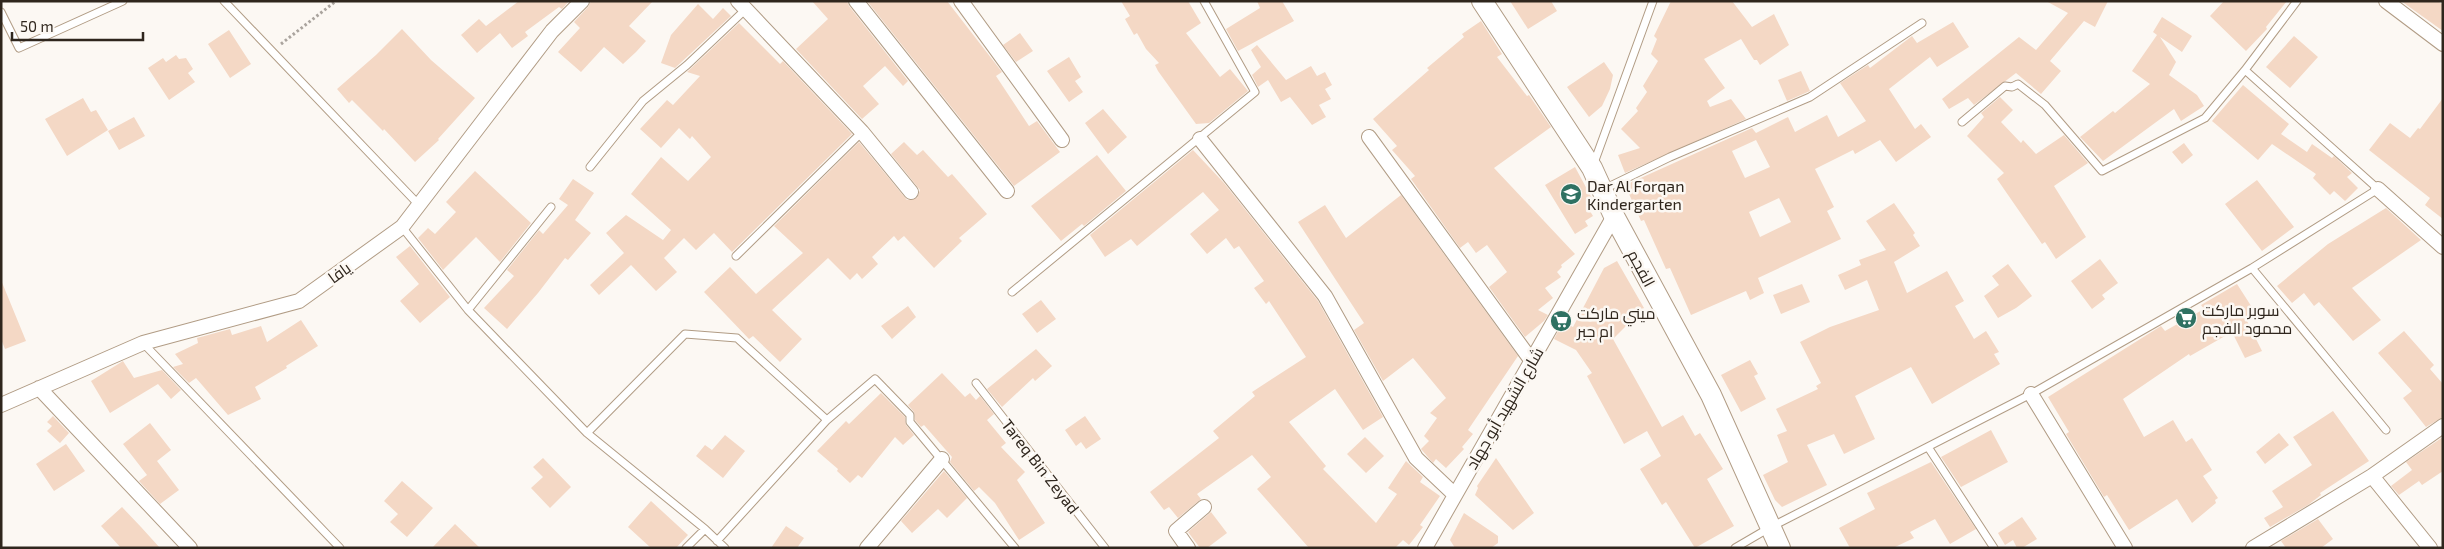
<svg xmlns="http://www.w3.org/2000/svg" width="2444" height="549" viewBox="0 0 2444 549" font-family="'Exo 2',Cairo,sans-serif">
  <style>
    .building { fill: #f4d8c5; fill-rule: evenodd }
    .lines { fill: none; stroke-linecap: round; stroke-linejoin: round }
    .service-casing { stroke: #b19c85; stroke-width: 9 }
    .minor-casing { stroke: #b19c85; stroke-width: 16 }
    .secondary-casing { stroke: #b19c85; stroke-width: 22 }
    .path { stroke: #aaa49e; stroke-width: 3; stroke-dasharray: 2.5 2.5; stroke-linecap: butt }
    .service { stroke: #fff; stroke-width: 7 }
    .minor { stroke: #fff; stroke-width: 14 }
    .secondary { stroke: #fff; stroke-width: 20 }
    .labels { text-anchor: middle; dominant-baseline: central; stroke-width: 5; stroke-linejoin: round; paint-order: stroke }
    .poi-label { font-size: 16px; fill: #2f261d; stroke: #fcf8f3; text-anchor: start }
    .street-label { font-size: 16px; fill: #2f261d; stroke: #fcf8f3 }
  </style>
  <rect width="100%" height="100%" fill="#fcf8f3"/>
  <!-- building -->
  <path class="building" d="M519 1H569L562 9 559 7 525 32 528 36 512 48 500 33 477 53 461 35 479 19 486 26Z
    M591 1H653L629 26 646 41 636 52 623 64 604 47 581 72 558 52 580 28 574 22 588 7Z
    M812 1H847L849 6 908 81 903 86 885 66 863 86 879 104 862 119 796 49 828 19Z
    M867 1H947L1002 72 996 76 1029 126 1037 121 1060 152 1014 186Z
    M1121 1H1188L1201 23 1186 33 1220 77 1230 69 1248 91 1209 123 1196 124 1158 71 1155 65 1159 63 1146 49 1137 33 1134 35 1125 19 1130 16Z
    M1257 1H1282L1294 21 1238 51 1226 29 1260 8Z
    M1510 1H1551L1557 11 1528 29Z
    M1671 1H1732L1752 27 1774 14 1789 45 1760 65 1757 60H1754L1741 39 1704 59 1725 88 1707 101 1710 107 1731 99 1746 119 1625 173 1618 155 1640 148 1621 129 1638 111 1636 108 1647 92 1643 86 1658 61 1651 54 1657 39 1654 36Z
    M2046 1H2108L2095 27 2084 21 2050 61 2061 71 2041 94 2016 73 1974 105 1968 98 1949 109 1942 99 2019 37 2036 50 2068 13Z
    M2224 1H2287L2266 27 2267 29 2246 51 2210 16Z
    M2401 1H2438L2443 5V31Z
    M698 4 713 19 723 8 731 16 675 68 661 63 671 35Z
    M2162 17 2192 36 2182 52 2160 37 2176 62 2169 75 2197 95 2204 106 2181 121 2174 109 2103 161 2080 137 2113 111 2115 113 2150 84 2132 71 2157 35 2153 32Z
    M1481 21 1502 54 1497 57 1527 96 1529 95 1551 127 1494 168 1575 254 1561 265 1562 267 1557 272 1561 277 1545 288 1553 298 1538 310 1548 315 1544 321 1525 337 1489 287 1507 272 1487 245 1476 253 1468 242 1460 248 1411 179 1415 176 1392 150 1397 146 1373 119 1429 70 1427 68 1464 37 1462 34Z
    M1953 22 1969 47 1937 67 1930 57 1889 89 1915 129 1921 124 1931 137 1896 162 1880 140 1855 154 1853 150 1815 169 1834 207 1827 211 1841 239 1758 278 1764 293 1750 300 1746 291 1691 315 1670 268 1666 269 1644 220 1641 221 1625 185 1752 128 1756 133 1788 117 1795 132 1827 115 1838 137 1866 121 1840 83 1868 65 1870 68 1912 36 1917 43ZM1756 140 1770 167 1745 178 1732 151ZM1779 198 1791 222 1760 237 1749 212Z
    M739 23 780 64 783 61 852 134 732 252 714 233 696 250 684 238 664 258 677 272 656 291 631 265 599 295 590 285 624 253 606 233 626 215 663 240 671 230 631 194 661 157 688 181 711 157 692 136 690 139 679 128 661 148 640 129 667 100 673 105 700 76 687 72Z
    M402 29 431 60 475 98 438 139 439 140 415 162 384 129 383 131 352 100 349 103 337 89 376 55Z
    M229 30 251 64 230 78 208 44Z
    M1020 33 1033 51 1016 62 1003 45Z
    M2294 36 2318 57 2290 88 2266 67Z
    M1257 45 1286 80 1311 66 1317 76 1325 72 1332 85 1325 89 1331 99 1319 105 1326 117 1312 125 1290 97 1281 102 1268 80 1258 87 1252 75 1261 67 1251 50Z
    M176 55 179 59 186 58 193 69 188 73 195 82 169 100 148 68 163 58 166 62Z
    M1069 57 1081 77 1075 81 1083 92 1069 102 1047 71Z
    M1604 62 1613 75 1610 89 1602 106 1589 117 1567 87Z
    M1801 71 1810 91 1787 101 1778 80Z
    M2243 85 2289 124 2281 134 2307 152 2312 144 2332 158 2334 156 2352 173 2347 177 2358 188 2345 201 2334 191 2330 195 2313 178 2316 174 2272 144 2258 160 2212 121Z
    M2000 97 2013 110 2001 122 2021 143 2023 140 2036 154 2064 135 2088 163 2054 186 2086 237 2056 259 2045 242 2042 244 1997 179 2004 173 1967 136 1984 117 1981 113Z
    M83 98 91 112 96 110 108 130 67 156 45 119Z
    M2443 98V219L2425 205 2430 198 2369 150 2390 123 2410 138 2418 128 2420 129Z
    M1103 109 1127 137 1108 154 1085 123Z
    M134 117 145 136 119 150 108 131Z
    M859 142 907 200 917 198 920 190 891 154 904 142 917 155 923 150 948 177 952 174 987 214 959 238 962 241 934 268 904 236 898 241 894 236 872 257 878 264 862 279 857 273 850 280 828 258 772 310 802 339 780 362 753 336 749 339 704 292 730 267 756 294 803 253 774 226Z
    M2184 143 2193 155 2182 164 2172 152Z
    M1193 150 1224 183 1318 301 1383 417 1363 430 1335 389 1289 422 1326 466 1323 469 1376 523 1397 494 1388 488 1406 461 1423 477 1420 482 1440 496 1420 525 1423 527 1409 545 1403 540 1395 548H1309L1257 489 1271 477 1252 455 1197 494 1201 499 1178 518 1169 507 1164 510 1150 492 1219 438 1213 431 1255 396 1252 392 1306 357 1269 301 1266 304 1254 288 1264 281 1239 246 1234 249 1226 238 1207 254 1190 234 1219 210 1203 192 1137 246 1131 239 1105 257 1090 235Z
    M1097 155 1126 191 1084 226 1082 224 1061 241 1031 206Z
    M1575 167 1595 204 1588 208 1593 216 1585 221 1588 226 1575 234 1545 185Z
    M475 171 531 223 500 262 476 237 443 270 418 238 428 228 435 234 456 212 446 202Z
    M573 179 594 193 575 220 591 233 568 260 565 258 538 293 507 329 484 308 514 276 507 270 539 230 543 234 568 205 559 199Z
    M2257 180 2294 227 2262 251 2225 204Z
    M1401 195 1518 356 1468 430 1473 434 1462 447 1464 449 1446 468 1436 459 1433 463 1421 449 1429 441 1424 436 1437 418 1430 413 1446 398 1413 358 1383 381 1354 330 1364 323 1298 222 1325 205 1346 238Z
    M1894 203 1915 233 1913 235 1920 246 1894 262 1907 293 1947 271 1964 301 1955 306 1974 339 1986 331 1999 352 1994 354 2000 364 1932 404 1911 367 1855 396 1875 439 1844 454 1834 434 1807 445 1827 485 1782 507 1775 500 1763 475 1788 462 1777 435 1787 431 1776 409 1818 389 1816 386 1821 383 1800 342 1830 327 1879 310 1867 280 1845 290 1838 275 1861 265 1859 260 1886 250 1866 221Z
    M2386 208 2421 240 2352 288 2381 320 2353 341 2319 302 2314 306 2304 293 2292 303 2277 286 2328 244Z
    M410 246 450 297 420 323 400 301 419 284 396 257Z
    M2100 259 2118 283 2102 295 2105 299 2092 309 2071 281Z
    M1617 261 1644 308 1613 339 1662 427 1683 415 1695 436 1700 433 1723 469 1707 479 1734 526 1695 548 1666 502 1662 505 1640 469 1661 456 1647 431 1624 444 1587 376 1592 373 1576 350 1554 339 1563 322 1573 327 1604 268Z
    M2008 264 2032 296 2016 308 1998 318 1984 296 1999 285 1992 276Z
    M1 280 26 341 5 349 1 339Z
    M1802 284 1810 302 1781 314 1773 295Z
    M2237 284 2255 312 2245 317 2262 351 2245 358 2232 332 2190 356 2189 354 2123 399 2144 437 2173 420 2186 442 2192 438 2212 470 2203 476 2218 498 2215 500 2216 503 2192 523 2177 499 2129 530 2107 495 2104 497 2066 434 2069 432 2048 397 2161 326 2165 331 2204 309 2201 305Z
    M1041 300 1056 319 1037 333 1022 314Z
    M908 306 916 317 892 339 881 326Z
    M301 320 318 346 286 366 287 368 255 387 261 399 228 415 196 378 189 383 173 367 183 364 175 354 198 343 197 338 230 329 232 335 261 326 267 342Z
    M2404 331 2434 365 2430 369 2443 384V417L2426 427 2403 398 2412 391 2378 353Z
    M1036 349 1052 366 1035 381 1033 378 1002 407 987 389Z
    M1750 360 1758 374 1754 376 1766 399 1741 412 1721 375Z
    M123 361 134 378 162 370 181 390 171 399 158 384 110 413 91 381Z
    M942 373 965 397 970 393 976 400 980 396 994 414 987 420 1006 443 1001 447 1025 472 1017 480 1045 523 1019 540 995 503 979 487 974 491 950 462 952 457 924 425 921 427 915 420 914 412 908 405Z
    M881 393 905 417 906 425 914 435 903 445 895 437 862 478 858 475 850 483 837 471 838 469 817 451 846 421 849 424Z
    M2333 411 2369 461 2320 493 2321 495 2308 505 2270 527 2264 518 2283 507 2272 491 2312 465 2293 437Z
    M53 416 69 433 60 443 47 431 52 426 47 422Z
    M1085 416 1101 439 1086 449 1081 442 1076 446 1065 430Z
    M150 423 171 450 157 461 179 490 160 504 139 481 147 475 123 444Z
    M1991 430 2008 462 1961 487 1941 457Z
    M2279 433 2289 445 2265 464 2256 452Z
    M725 435 745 451 723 478 696 456 705 445 712 450Z
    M1365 437 1384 456 1366 473 1347 454Z
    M2443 437V471L2422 485 2419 481 2399 495 2391 486 2412 470 2406 462Z
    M66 444 85 471 54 491 36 464Z
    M543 458 571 487 550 508 531 488 543 477 533 467Z
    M1496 458 1534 513 1513 530 1475 495 1478 488 1477 486Z
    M1931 462 1976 529 1950 544 1935 519 1910 532 1914 538 1893 548H1850L1839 528 1875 509 1867 493Z
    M944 471 967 498 947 518 938 509 912 533 901 521Z
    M402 481 433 508 407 537 390 522 398 514 384 501Z
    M651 501 688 535 676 548H651L628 527Z
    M122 507 141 527 160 548H121L101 526Z
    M1211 512 1227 533 1207 548H1200L1188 532Z
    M1464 513 1498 536V543L1491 548H1455L1450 540Z
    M2022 517 2037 539 2022 548H2017L2013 540 2005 545 1998 533Z
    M2318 519 2333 539 2321 548H2286L2281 541Z
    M455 524 480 548H432Z
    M786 526 804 538 797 548H771Z"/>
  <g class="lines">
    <!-- service casing -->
    <g class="service-casing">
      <path id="service" d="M224 1 419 205
        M1 12 19 48 123 1
        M1962 122 2005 86 2012 87 2018 84 2045 105 2102 171 2205 118 2245 70
        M1594 163 1653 1
        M590 167 643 101 687 65 746 9
        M1604 189 1670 157 1810 97 1922 23
        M402 227 468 310 587 433 705 529 686 548
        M736 256 862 132
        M2252 268 2386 430
        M1012 292 1255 92 1204 1
        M468 310 551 207
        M143 343 340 548
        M976 383 1105 548
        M587 433 685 334 737 338 827 420
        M1928 447 1994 548
        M705 529 725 548
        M717 541 827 420 875 379 910 415V422L1015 548
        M1735 548 1771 527 2031 394 2252 268 2378 189 2245 70 2297 1"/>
    </g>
    <!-- minor casing -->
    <g class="minor-casing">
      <path id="minor" d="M738 1 862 132 911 192
        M856 1 1007 191
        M961 1 1062 140
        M2386 1 2443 44
        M1369 137 1531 360
        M1200 139 1325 296 1416 458 1455 495
        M2378 189 2443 247
        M39 388 190 548
        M2031 394 2125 548
        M1 405 143 343 299 301 402 227 552 31 582 1
        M2372 476 2430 548
        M867 548 942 459
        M1188 548 1176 531 1204 507
        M1425 548 1614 216
        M2253 548 2372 476 2443 426"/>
    </g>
    <!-- secondary casing -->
    <g class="secondary-casing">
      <path id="secondary" d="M1482 1 1592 168 1614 216 1711 395 1780 548"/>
    </g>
    <!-- path -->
    <path class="path" d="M281 44 336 1"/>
    <!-- service -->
    <use href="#service" class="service"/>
    <!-- minor -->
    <use href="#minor" class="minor"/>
    <!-- secondary -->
    <use href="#secondary" class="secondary"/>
  </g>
  <!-- icons -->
  <defs>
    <g id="school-disc" transform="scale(1.125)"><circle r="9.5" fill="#2f7162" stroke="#fcf8f3"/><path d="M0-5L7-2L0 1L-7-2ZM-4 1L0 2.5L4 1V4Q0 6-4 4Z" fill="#fff"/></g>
    <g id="supermarket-disc" transform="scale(1.125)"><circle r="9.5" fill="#2f7162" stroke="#fcf8f3"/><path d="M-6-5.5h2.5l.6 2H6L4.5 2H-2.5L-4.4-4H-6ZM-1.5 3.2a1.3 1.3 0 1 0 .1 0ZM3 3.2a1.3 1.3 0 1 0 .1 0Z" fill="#fff"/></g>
  </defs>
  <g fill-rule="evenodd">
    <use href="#school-disc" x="1571" y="194"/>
    <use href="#supermarket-disc" x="2186" y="318"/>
    <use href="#supermarket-disc" x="1561" y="321"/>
  </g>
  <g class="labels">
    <!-- poi labels -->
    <g class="poi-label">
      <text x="1587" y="185">Dar Al Forqan<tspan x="1587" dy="18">Kindergarten</tspan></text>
      <text x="2202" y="309">سوبر ماركت<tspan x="2202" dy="18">محمود الفجم</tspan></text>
      <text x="1577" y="312">ميني ماركت<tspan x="1577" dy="18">ام جبر</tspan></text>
    </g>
    <!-- street labels -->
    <g class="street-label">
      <text transform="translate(1642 268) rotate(62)">الفجم</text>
      <text transform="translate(339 272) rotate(-36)">يافا</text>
      <text transform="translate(1504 408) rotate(-60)">شارع الشهيد أبو جهاد</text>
      <text transform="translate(1041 466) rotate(52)">Tareq Bin Zeyad</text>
    </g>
  </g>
  <!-- border -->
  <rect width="2444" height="549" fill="none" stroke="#2f261d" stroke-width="5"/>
  <!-- scale -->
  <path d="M12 32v8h131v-8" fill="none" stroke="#2f261d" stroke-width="2.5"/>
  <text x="20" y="32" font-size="15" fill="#2f261d" stroke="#fcf8f3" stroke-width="4" paint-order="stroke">50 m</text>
</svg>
